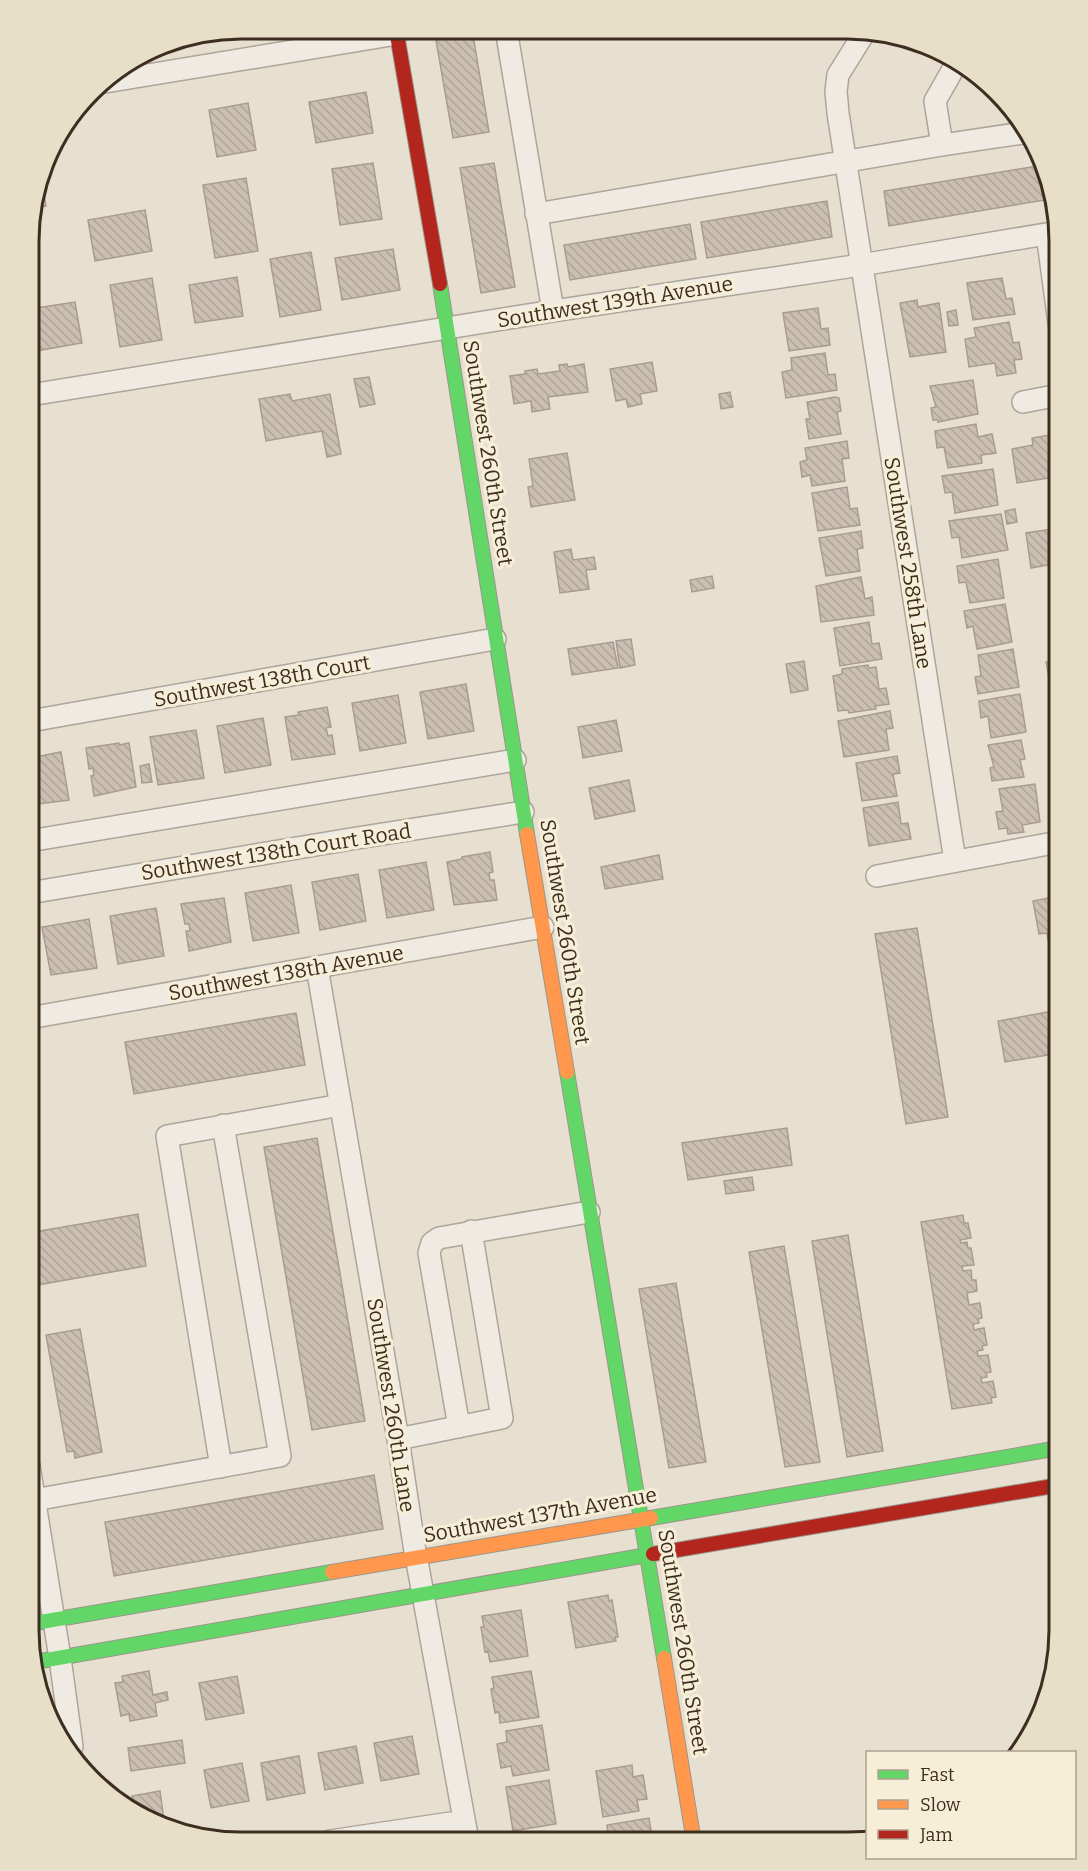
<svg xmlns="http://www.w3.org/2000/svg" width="1088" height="1871" viewBox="0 0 1088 1871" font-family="Bitter,serif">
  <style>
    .building { fill: url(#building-back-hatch); stroke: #a89c90; stroke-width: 1.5 }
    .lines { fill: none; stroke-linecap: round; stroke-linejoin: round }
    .street-casing { stroke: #ada599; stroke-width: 24 }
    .fast-casing { stroke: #9c958a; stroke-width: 16 }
    .slow-casing { stroke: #9c958a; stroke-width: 16 }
    .jam-casing { stroke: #9c958a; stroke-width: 16 }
    .street { stroke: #efebe3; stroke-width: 21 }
    .fast { stroke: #63d668; stroke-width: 14 }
    .slow { stroke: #ff974d; stroke-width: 14 }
    .jam { stroke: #b3261e; stroke-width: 14 }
    .labels { text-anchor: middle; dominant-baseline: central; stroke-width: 6; stroke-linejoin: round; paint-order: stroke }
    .street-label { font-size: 21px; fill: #3d2e20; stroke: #f7eed8 }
    .rim { fill: none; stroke: #3d2e20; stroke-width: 3 }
  </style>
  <defs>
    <pattern id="building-back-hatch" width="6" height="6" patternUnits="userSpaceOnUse" patternTransform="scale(1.5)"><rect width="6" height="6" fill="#cbbfb2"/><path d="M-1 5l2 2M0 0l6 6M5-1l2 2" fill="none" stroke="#afa499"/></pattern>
  </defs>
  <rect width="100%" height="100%" fill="#e7e0d1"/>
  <!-- building -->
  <path class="building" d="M434 29H472L489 132 453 138Z
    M366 92 373 133 316 143 309 102Z
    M248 103 256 150 217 157 209 110Z
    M373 163 382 219 340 225 332 169Z
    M494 163 515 287 481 293 460 168Z
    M1044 165 1051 199 889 226 884 191Z
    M41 178 46 206 32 208Z
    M246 178 258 251 215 258 203 185Z
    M827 201 832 237 707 258 701 222Z
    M145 210 152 251 95 261 88 220Z
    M690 224 696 259 570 280 564 245Z
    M393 249 400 290 342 300 335 258Z
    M311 252 321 310 280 317 270 259Z
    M237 277 243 316 195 323 189 285Z
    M152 278 162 340 120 347 110 285Z
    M1002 278 1006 299 1012 298 1015 314 973 320 967 283Z
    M917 300 918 307 939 303 946 352 910 357 900 303Z
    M75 302 82 343 30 352V309Z
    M818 308 821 329 828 328 830 345 789 351 783 313Z
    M956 310 958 325 949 326 947 312Z
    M1009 322 1013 343 1019 342 1022 359 1014 360 1016 373 997 376 995 363 969 367 965 339 976 337 974 328Z
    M825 353 828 375 835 374 837 390 786 398 782 372 792 370 791 358Z
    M652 362 657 391 640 394 642 404 628 407 626 399 616 401 610 369Z
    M567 364 568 367 584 364 588 392 548 397 550 409 532 412 531 401 514 404 510 376 525 374V371L537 369 538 374 560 371 559 365Z
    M369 377 375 404 360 407 354 379Z
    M973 380 978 414 938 422V420H933L931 408 936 407 930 386Z
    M730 392 733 407 721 409 719 394Z
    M290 394 292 401 330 394 341 454 327 457 322 431 266 441 259 399Z
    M835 397 839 398 841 411 837 412 841 434 809 439 806 419H810L807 402Z
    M976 424 978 437 992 434 996 453 981 455 982 463 948 468 944 447 937 448 935 431Z
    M1049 435 1055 477 1017 483 1012 449 1033 445 1032 438Z
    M847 441 849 458 842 459 845 481 812 486 810 475 802 477 800 462 807 460 805 448Z
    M567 453 575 500 531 507 528 487 533 486 529 459Z
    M993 469 998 505 955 513 952 492 945 493 942 476Z
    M847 487 850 509 857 508 860 525 818 531 812 493Z
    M1015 509 1017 522 1007 524 1005 511Z
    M1001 514 1008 550 962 558 959 537 952 538 949 521Z
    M1059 528V570L1054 571 1053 564 1031 568 1026 533Z
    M861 531 863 548 857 549 860 571 826 576 819 538Z
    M571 549 573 560 594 557 596 569 586 570 589 589 560 593 554 552Z
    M998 559 1004 598 970 603 966 582 959 583 957 566Z
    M712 576 714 588 692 592 690 580Z
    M861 577 865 599 872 597 874 615 821 622 816 586Z
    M1005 604 1012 642 977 649 973 626 967 628 964 611Z
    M869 622 872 644 879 643 882 659 840 666 834 628Z
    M631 639 635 665 620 668 616 641Z
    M613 642 618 668 572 675 568 649Z
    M1013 649 1019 687 978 694 975 677 981 676 978 655Z
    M1059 660V713L1056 714 1046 662Z
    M804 661 808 690 791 693 786 664Z
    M868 665 869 668 876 667 879 689 886 688 889 704 875 706 876 709 849 713 848 710 838 711 833 676 842 674V669Z
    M466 684 474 731 428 739 420 692Z
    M1020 694 1026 732 991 738 988 716 981 718 979 701Z
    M398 695 406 743 360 751 352 703Z
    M327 707 331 727 326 728 328 736 332 735 335 754 292 760 285 717 299 715 298 712Z
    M890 711 893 728 886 729 889 750 844 757 838 721Z
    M263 718 271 765 225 773 217 726Z
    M616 720 622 751 583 758 578 727Z
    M196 730 204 778 158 785 150 737Z
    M1021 740 1025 759 1020 760 1024 777 992 781 990 768 994 767 988 745Z
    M119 743V745L129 743 136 787 94 796 91 776 94 775 93 768 89 769 86 748Z
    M61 752 69 800 30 805V758Z
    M897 756 900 773 893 774 897 796 862 801 856 763Z
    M149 764 152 782 142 783 140 766Z
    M629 780 635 811 595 819 589 788Z
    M1035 784 1040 822 1022 825 1024 832 1008 834 1007 828 999 829 996 812 1003 811 999 789Z
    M898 802 901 824 908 823 911 839 869 846 863 808Z
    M490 852 493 872 489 873 490 880H494L497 900 454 905 447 862 462 859V857Z
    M659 855 663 879 605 889 601 867Z
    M426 862 434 910 387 918 379 870Z
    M358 874 366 921 320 930 312 882Z
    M291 885 299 933 253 941 245 893Z
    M1059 896 1058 928 1059 938 1048 940 1047 933 1039 934 1033 901Z
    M224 898 231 942 189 951 186 931H190L189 924H185L181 904Z
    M156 908 164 956 118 964 110 916Z
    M89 919 97 968 51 975 42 927Z
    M917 928 948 1117 906 1124 875 934Z
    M1059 1010V1053L1005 1062 998 1021Z
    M296 1013 305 1065 134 1094 125 1042Z
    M787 1128 792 1165 688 1180 682 1143Z
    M317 1138 365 1421 312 1430 264 1147Z
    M752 1177 754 1190 726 1194 724 1181Z
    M138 1214 146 1266 31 1286 29 1233Z
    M963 1215 964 1223H968L971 1238 960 1240 961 1243 967 1242 968 1248H971L974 1265 962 1266 963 1271 971 1270 972 1280H976L977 1291 967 1293 969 1305 980 1303 982 1318 978 1319 979 1323 973 1324 974 1330 984 1328 987 1345 982 1346 983 1350 977 1351 978 1356 988 1355 991 1372 986 1373 987 1377 981 1378 982 1383 993 1381 996 1397 991 1398 992 1403 952 1409 921 1222Z
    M848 1235 883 1451 847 1457 812 1241Z
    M784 1246 820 1462 785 1467 749 1252Z
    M676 1283 706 1462 669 1468 639 1289Z
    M80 1329 102 1452 75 1458 74 1451 67 1452 46 1335Z
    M374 1475 383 1529 114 1576 105 1522Z
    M608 1595 609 1601 612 1600 618 1637H615L616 1641 576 1648 568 1602Z
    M521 1610 528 1656 490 1662 488 1651 485 1652 481 1627H484L482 1616Z
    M149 1671 153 1695 167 1692 168 1700 155 1703 157 1716 130 1721 129 1714 121 1716 115 1683 123 1682 122 1676Z
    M531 1671 539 1717 500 1723 499 1712 495 1713 491 1689 494 1688 492 1677Z
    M237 1676 244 1713 206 1720 199 1683Z
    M542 1725 549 1770 513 1776 511 1766 501 1768 497 1744 507 1742 506 1731Z
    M412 1736 419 1774 381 1781 374 1743Z
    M182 1740 185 1763 131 1771 128 1748Z
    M356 1746 363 1783 325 1790 318 1753Z
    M299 1756 305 1793 267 1800 261 1763Z
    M242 1763 249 1801 211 1808 204 1770Z
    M632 1765 633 1777 643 1775 647 1799 637 1800 639 1811 603 1817 596 1771Z
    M549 1780 556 1824 513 1831 506 1787Z
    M160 1791 164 1820 125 1804 133 1802 132 1796Z
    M649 1818 653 1842H609L607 1825Z
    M558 1833 560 1842H520L519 1840Z"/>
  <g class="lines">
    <!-- street casing -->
    <g class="street-casing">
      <path id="street" d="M506 29 553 311
        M866 30 838 75 836 91 838 113 955 861
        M99 83 397 34
        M942 145 935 101 956 64
        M536 214 942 145 1023 133
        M1047 234 1059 323
        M30 395 553 311 861 265 1058 232
        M1023 402 1059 395
        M30 721 495 639
        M29 841 515 760
        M877 876 1059 842
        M29 893 357 838 523 812
        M317 967 398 1439 414 1545 468 1841
        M29 1018 543 927
        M459 1427 429 1253 432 1243 439 1238 589 1212
        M398 1439 502 1418 471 1231
        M29 1466 60 1658 72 1746
        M221 1467 167 1136 341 1105
        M34 1500 280 1456 223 1125
        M330 1841 464 1821"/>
    </g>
    <!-- fast casing -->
    <g class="fast-casing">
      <path id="fast" d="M440 284 527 834
        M567 1072 664 1658
        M651 1518 1059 1448
        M29 1624 332 1572
        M35 1662 653 1554"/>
    </g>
    <!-- slow casing -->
    <g class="slow-casing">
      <path id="slow" d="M527 834 567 1072
        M332 1572 651 1518
        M664 1658 694 1842"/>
    </g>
    <!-- jam casing -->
    <g class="jam-casing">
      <path id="jam" d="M396 29 440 284
        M653 1554 1059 1485"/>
    </g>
    <!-- street -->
    <use href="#street" class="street"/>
    <!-- fast -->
    <use href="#fast" class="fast"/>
    <!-- slow -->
    <use href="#slow" class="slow"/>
    <!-- jam -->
    <use href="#jam" class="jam"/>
  </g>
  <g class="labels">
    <!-- street labels -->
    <g class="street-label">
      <text transform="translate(615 302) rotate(-9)">Southwest 139th Avenue</text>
      <text transform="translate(488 453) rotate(81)">Southwest 260th Street</text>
      <text transform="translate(908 563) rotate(81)">Southwest 258th Lane</text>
      <text transform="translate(262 681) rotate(-10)">Southwest 138th Court</text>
      <text transform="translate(276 852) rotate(-9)">Southwest 138th Court Road</text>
      <text transform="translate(565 932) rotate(81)">Southwest 260th Street</text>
      <text transform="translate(286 973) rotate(-10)">Southwest 138th Avenue</text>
      <text transform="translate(391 1405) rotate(81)">Southwest 260th Lane</text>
      <text transform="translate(540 1515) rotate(-10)">Southwest 137th Avenue</text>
      <text transform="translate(683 1642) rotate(81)">Southwest 260th Street</text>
    </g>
  </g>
  <!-- crop -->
  <path d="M0 0H1088V1871H0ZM241 39H847A202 202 0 0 1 1049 241V1630A202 202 0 0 1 847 1832H241A202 202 0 0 1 39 1630V241A202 202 0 0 1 241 39Z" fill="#e8dfc9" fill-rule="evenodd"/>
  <path class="rim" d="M241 39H847A202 202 0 0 1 1049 241V1630A202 202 0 0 1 847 1832H241A202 202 0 0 1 39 1630V241A202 202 0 0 1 241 39Z"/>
  <!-- legend -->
  <rect x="866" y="1751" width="210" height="108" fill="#f7eed8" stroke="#ada18e" stroke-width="1.5"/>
  <rect x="878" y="1770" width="30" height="9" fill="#63d668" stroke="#ada18e" stroke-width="1.5"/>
  <text x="920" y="1781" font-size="18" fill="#3d2e20">Fast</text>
  <rect x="878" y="1800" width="30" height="9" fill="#ff974d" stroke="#ada18e" stroke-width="1.5"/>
  <text x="920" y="1811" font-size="18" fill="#3d2e20">Slow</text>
  <rect x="878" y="1830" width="30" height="9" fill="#b3261e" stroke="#ada18e" stroke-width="1.5"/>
  <text x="920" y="1841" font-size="18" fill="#3d2e20">Jam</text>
</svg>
